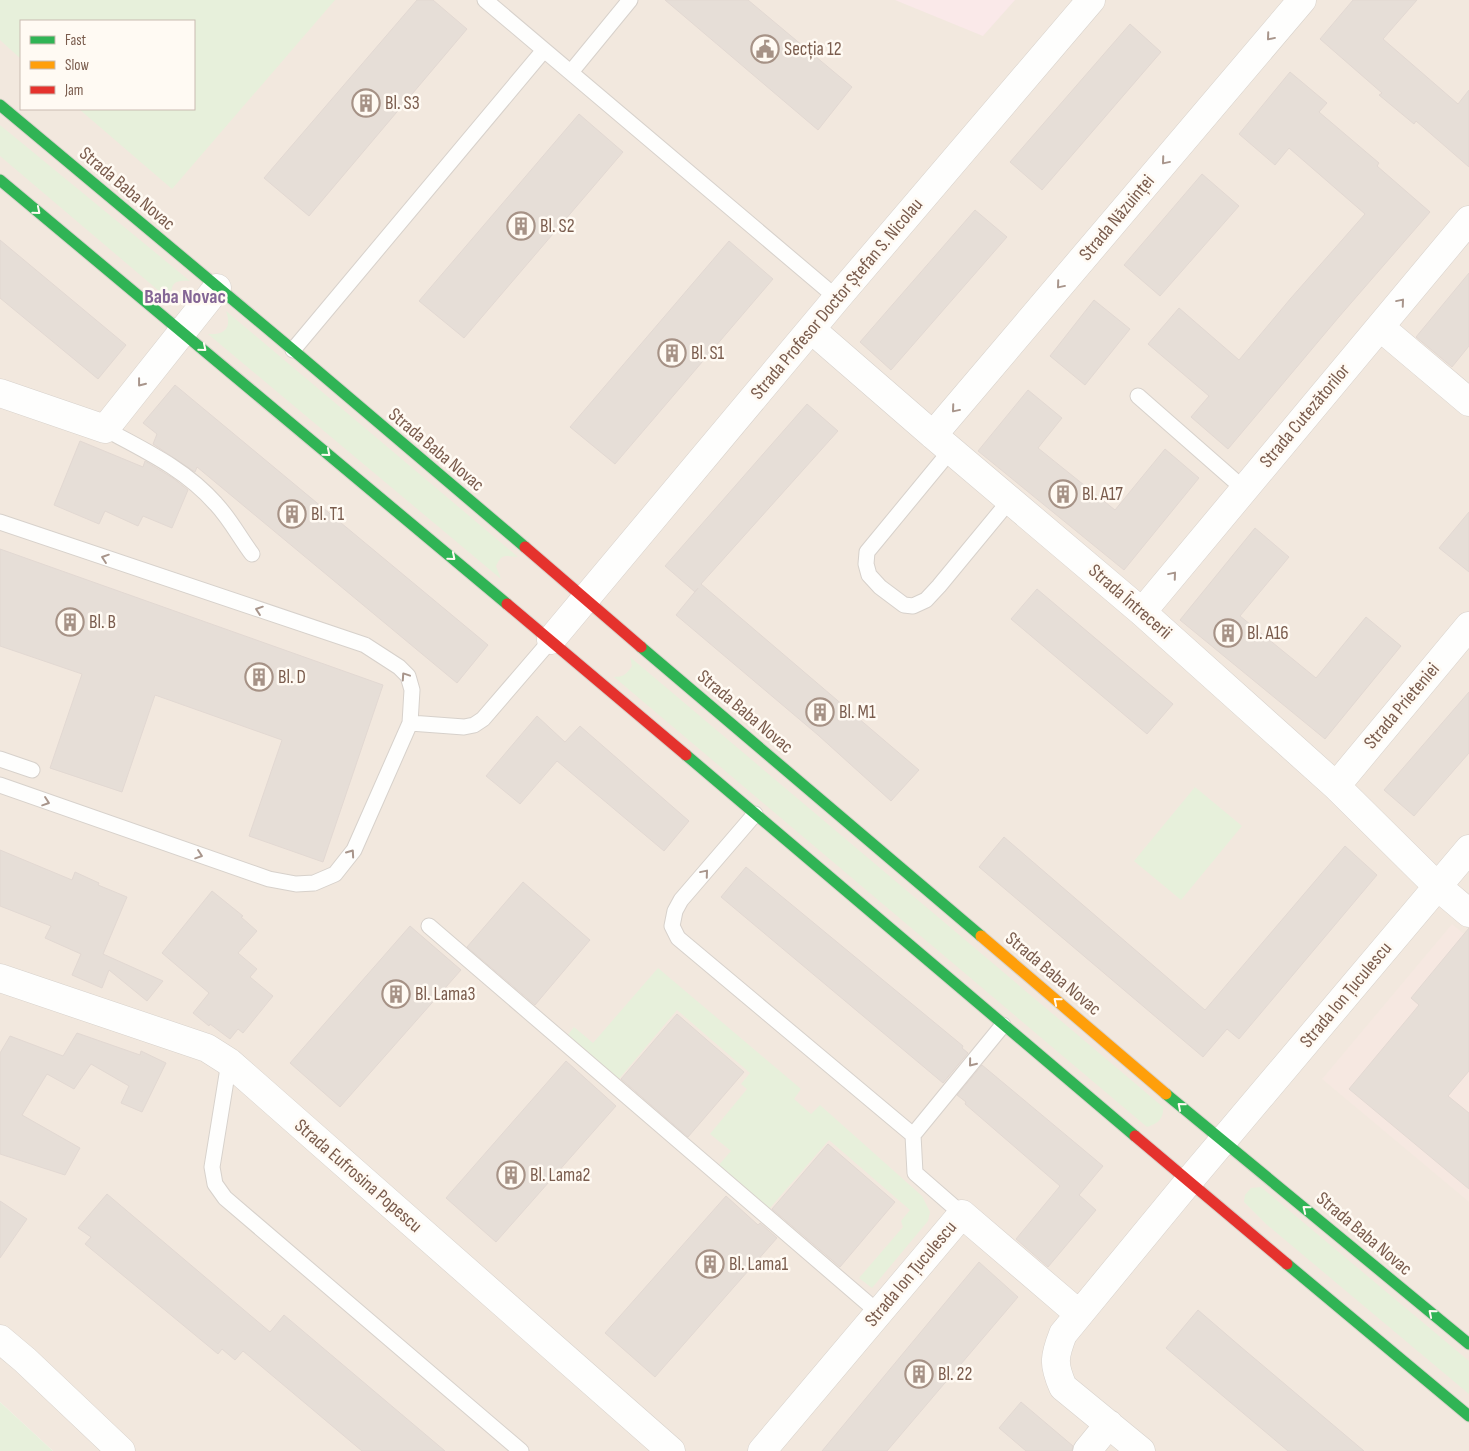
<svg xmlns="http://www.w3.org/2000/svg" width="1469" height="1451" viewBox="0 0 1469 1451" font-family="'Sofia Sans Condensed',sans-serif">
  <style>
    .residential { fill: #f2e8de; fill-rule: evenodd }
    .commercial { fill: #f6e8e1 }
    .medical { fill: #fae9e9 }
    .green { fill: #e7f0db }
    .building { fill: #e6ded7; stroke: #e2d8d2 }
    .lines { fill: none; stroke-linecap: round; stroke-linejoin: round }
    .lane-casing { stroke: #d7d1cb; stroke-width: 17 }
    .street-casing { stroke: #d7d1cb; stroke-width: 29 }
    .fast-casing { stroke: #d9d2cb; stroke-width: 13 }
    .slow-casing { stroke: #d9d2cb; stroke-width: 13 }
    .jam-casing { stroke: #d9d2cb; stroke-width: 13 }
    .lane { stroke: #fefefd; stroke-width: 15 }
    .street { stroke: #fefefd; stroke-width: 28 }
    .fast { stroke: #30b455; stroke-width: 11 }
    .slow { stroke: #ff9f0a; stroke-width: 11 }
    .jam { stroke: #e5322d; stroke-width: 11 }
    .oneway { stroke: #a8958b }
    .oneway2 { stroke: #fffaf3 }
    .labels { text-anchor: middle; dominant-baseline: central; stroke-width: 5; stroke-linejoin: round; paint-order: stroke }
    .poi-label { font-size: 19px; fill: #7a5c4d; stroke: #fffaf3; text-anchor: start }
    .street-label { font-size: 19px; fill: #7a5c4d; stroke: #fffaf3 }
    .neighbourhood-label { font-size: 20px; font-weight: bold; fill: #846695; stroke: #fffaf3 }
  </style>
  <rect width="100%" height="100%" fill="#f9f5f0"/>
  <!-- residential -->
  <path class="residential" d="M0 0H1469V1451H53L0 1402ZM21 21H194V109H21Z"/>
  <!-- commercial -->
  <path class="commercial" d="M1452 924 1469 938V1202L1322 1079Z"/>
  <!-- medical -->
  <path class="medical" d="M895 0H1015L983 36Z"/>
  <!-- green -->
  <path class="green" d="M0 0H335L172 189 79 109H194V21H21V59L0 40Z
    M0 125 190 281C172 279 170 285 172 302L0 156Z
    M226 311 518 557C505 556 502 553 496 566L501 579 208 334C225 335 232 328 226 311Z
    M630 657 1163 1107C1164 1118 1158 1124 1147 1127L614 677C623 677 627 674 632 666Z
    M1195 787 1242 826 1181 900 1134 861Z
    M658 968 801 1089 794 1099 811 1114 820 1105 922 1196 930 1212 928 1221 872 1288 859 1278 903 1227 901 1221 910 1210 829 1140 769 1209 718 1166 731 1151 710 1134 747 1089 741 1084 750 1073 677 1010 618 1080 567 1036 574 1027 593 1043Z
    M1261 1187 1469 1361V1394L1266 1224 1244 1202 1245 1195 1251 1188Z
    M0 1402 53 1451H0Z"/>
  <!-- building -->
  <path class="building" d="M417 0H433L467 29 309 216 264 178Z
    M665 0H748L852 87 818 130Z
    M1353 0H1417L1383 39 1458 104 1469 90V167L1416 121 1414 124 1379 95 1382 93 1320 39Z
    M1130 24 1161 52 1042 190 1010 162Z
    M1290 72 1327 103 1319 112 1379 163 1377 166 1430 212 1338 318 1228 449 1191 417 1209 396 1148 344 1179 308 1239 360 1291 298 1365 214 1289 148 1275 165 1239 134Z
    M579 114 623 152 464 338 419 301Z
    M1202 174 1239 206 1160 296 1124 265Z
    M975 210 1007 237 891 370 860 342Z
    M0 240 126 345 98 379 0 298Z
    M729 241 773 279 615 464 570 427Z
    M1469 273V346L1452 367 1416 337Z
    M1094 300 1130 329 1085 385 1050 356Z
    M175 385 488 645 457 683 197 467 195 472 153 444 157 434 143 423Z
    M1028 390 1062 418 1038 448 1115 510 1165 449 1199 478 1124 570 978 451Z
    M807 404 838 431 701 584 919 770 891 801 818 735 676 615 698 588 695 592 665 566Z
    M80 441 143 467 145 461 173 478 188 490 172 528 143 516 138 526 105 511 99 524 54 505Z
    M1469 512V572L1439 548Z
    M1255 528 1289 557 1240 616 1316 678 1366 617 1401 646 1325 739 1180 620Z
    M0 549 383 685 323 862 249 836 282 740 155 695 122 792 50 768 82 674 0 646Z
    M1037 589 1173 704 1147 734 1011 619Z
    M1469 692V753L1414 816 1384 790Z
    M537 716 565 742 580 726 689 821 664 851 557 761 520 804 486 776Z
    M1004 837 1205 1010 1345 846 1377 875 1239 1039 1227 1029 1203 1057 979 867Z
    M0 850 72 880 75 872 99 883 98 885 127 897 103 954 163 981 147 1001 109 970 102 988 72 975 81 954 45 938 51 926 0 906Z
    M746 867 963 1046 962 1048 968 1053 943 1083 721 897Z
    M523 882 590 940 535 1005 467 947Z
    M212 891 243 916 241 917 257 931 238 953 257 969 250 977 273 996 243 1033 238 1029 230 1039 210 1024 209 1026 193 1013 209 993 162 953Z
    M410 926 461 970 340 1107 290 1063Z
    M1469 928V1071L1448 1096 1469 1113V1189L1349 1089 1419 1005 1411 998Z
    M677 1014 744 1072 688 1137 621 1079Z
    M77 1033 140 1055 141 1051 166 1063 142 1112 121 1103 129 1086 91 1064 74 1089 47 1074 22 1115 80 1148 65 1175 0 1154V1053L10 1036 63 1056Z
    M566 1061 616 1106 496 1242 446 1198Z
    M982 1065 1103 1166 1079 1195 1096 1210 1048 1267 1016 1239 1060 1186 965 1104 966 1102 957 1095Z
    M828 1144 895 1202 840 1267 772 1209Z
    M107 1194 270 1332 284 1315 445 1451H362L243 1351 235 1360 222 1349 218 1354 85 1244 91 1237 78 1228Z
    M726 1196 758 1225 760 1223 777 1238 655 1377 605 1333Z
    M0 1201 27 1219 0 1258Z
    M979 1262 1018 1297 887 1451H822Z
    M1198 1310 1241 1347 1364 1451H1288L1166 1348Z
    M1021 1402 1073 1446 1072 1451H1026L999 1428Z"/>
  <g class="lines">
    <!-- lane casing -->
    <g class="lane-casing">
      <path id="lane" d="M485 0 837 298
        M571 72 630 0
        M293 350 544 50
        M1138 396 1244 489
        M105 429C146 451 185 469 216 504 230 519 240 538 252 554
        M951 450 867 552 866 564 869 575 880 587 904 605 913 606 926 600 939 586 1010 500
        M0 522 365 645 399 667 408 676 412 690 410 723 354 850 335 874 314 883 296 884 269 879 0 785
        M410 723 464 727 474 725 483 719 551 640
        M0 759 32 770
        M755 814 681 900 675 911 672 926 678 938 913 1135
        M429 926 879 1313
        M229 1062 212 1167 215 1184 225 1198 521 1451
        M962 1214 915 1173 913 1135 1003 1025"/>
    </g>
    <!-- street casing -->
    <g class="street-casing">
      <path id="street" d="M1380 327 1469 402
        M812 330 933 435 1142 612 1336 786 1437 886 1469 913
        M0 393 105 429 217 288
        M933 435 1302 0
        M1142 612 1469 220
        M551 640 837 298 1091 0
        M1336 786 1469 626
        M0 978 207 1048 229 1062 671 1451
        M0 1339 25 1360 121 1451
        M762 1451 962 1214 1079 1314
        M1087 1451 1109 1424
        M1141 1451 1063 1387C1053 1364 1054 1357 1063 1334L1189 1181 1469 849"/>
    </g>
    <!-- fast casing -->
    <g class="fast-casing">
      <path id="fast" d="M0 105 293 350 525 547
        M0 180 507 604
        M641 647 981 936
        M686 755 1135 1136
        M1166 1094 1469 1344
        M1287 1264 1469 1416"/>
    </g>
    <!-- slow casing -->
    <g class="slow-casing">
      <path id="slow" d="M981 936 1166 1094"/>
    </g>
    <!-- jam casing -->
    <g class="jam-casing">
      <path id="jam" d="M525 547 641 647
        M507 604 686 755
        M1135 1136 1287 1264"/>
    </g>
    <!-- lane -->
    <use href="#lane" class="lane"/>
    <!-- street -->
    <use href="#street" class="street"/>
    <!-- fast -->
    <use href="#fast" class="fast"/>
    <!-- slow -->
    <use href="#slow" class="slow"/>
    <!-- jam -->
    <use href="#jam" class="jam"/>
  </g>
  <!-- one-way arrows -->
  <defs><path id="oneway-chevron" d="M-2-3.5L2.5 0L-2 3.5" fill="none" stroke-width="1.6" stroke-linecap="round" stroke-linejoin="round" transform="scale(1.25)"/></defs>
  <g class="oneway">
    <use href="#oneway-chevron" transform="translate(1270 37) rotate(130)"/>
    <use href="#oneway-chevron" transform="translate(1165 161) rotate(130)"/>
    <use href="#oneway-chevron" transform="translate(1060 285) rotate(130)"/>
    <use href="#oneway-chevron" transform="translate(1401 302) rotate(-50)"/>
    <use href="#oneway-chevron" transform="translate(141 383) rotate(128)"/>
    <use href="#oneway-chevron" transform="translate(955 409) rotate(130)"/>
    <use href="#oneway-chevron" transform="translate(105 558) rotate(-161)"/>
    <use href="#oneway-chevron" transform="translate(1173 575) rotate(-50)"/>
    <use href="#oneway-chevron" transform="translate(259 610) rotate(-161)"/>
    <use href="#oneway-chevron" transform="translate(405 676) rotate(-124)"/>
    <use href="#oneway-chevron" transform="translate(46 802) rotate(19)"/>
    <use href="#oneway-chevron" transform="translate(351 853) rotate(-55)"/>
    <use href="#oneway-chevron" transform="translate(199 855) rotate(19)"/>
    <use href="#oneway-chevron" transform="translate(705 873) rotate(-50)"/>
    <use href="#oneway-chevron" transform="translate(972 1063) rotate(129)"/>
  </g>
  <g class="oneway2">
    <use href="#oneway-chevron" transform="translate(37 211) rotate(40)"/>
    <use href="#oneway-chevron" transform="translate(203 348) rotate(40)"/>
    <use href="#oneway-chevron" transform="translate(327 453) rotate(40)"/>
    <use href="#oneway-chevron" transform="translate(452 557) rotate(40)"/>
    <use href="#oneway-chevron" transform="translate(1057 1001) rotate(-140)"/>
    <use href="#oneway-chevron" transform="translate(1181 1106) rotate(-139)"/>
    <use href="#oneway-chevron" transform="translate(1306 1209) rotate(-141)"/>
    <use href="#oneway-chevron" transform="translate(1432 1313) rotate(-140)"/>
  </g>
  <!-- icons -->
  <defs>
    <g id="civic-ring" transform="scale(1.4375)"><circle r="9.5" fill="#fffaf3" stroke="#a69286" stroke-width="1.5"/><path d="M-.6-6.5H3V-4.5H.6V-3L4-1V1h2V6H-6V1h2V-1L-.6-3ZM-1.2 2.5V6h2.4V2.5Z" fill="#a69286"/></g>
    <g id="building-ring" transform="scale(1.4375)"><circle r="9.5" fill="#fffaf3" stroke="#a69286" stroke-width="1.5"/><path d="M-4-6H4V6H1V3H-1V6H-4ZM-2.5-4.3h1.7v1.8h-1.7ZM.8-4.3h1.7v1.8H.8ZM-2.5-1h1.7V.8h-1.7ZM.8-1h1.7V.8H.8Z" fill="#a69286"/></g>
  </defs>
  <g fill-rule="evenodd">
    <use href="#civic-ring" x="765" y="49"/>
    <use href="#building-ring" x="366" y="103"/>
    <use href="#building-ring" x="521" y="226"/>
    <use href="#building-ring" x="672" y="353"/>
    <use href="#building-ring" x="1063" y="494"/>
    <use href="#building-ring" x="292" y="514"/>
    <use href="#building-ring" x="70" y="622"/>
    <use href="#building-ring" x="1228" y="633"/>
    <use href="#building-ring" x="259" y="677"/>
    <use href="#building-ring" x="820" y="712"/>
    <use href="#building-ring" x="396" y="994"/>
    <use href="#building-ring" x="511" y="1175"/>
    <use href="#building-ring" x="710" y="1264"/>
    <use href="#building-ring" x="919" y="1374"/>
  </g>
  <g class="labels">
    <!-- poi labels -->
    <g class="poi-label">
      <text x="784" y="49">Secția 12</text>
      <text x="385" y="103">Bl. S3</text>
      <text x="540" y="226">Bl. S2</text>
      <text x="691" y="353">Bl. S1</text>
      <text x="1082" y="494">Bl. A17</text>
      <text x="311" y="514">Bl. T1</text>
      <text x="89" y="622">Bl. B</text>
      <text x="1247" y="633">Bl. A16</text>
      <text x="278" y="677">Bl. D</text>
      <text x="839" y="712">Bl. M1</text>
      <text x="415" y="994">Bl. Lama3</text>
      <text x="530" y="1175">Bl. Lama2</text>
      <text x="729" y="1264">Bl. Lama1</text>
      <text x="938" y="1374">Bl. 22</text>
    </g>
    <!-- street labels -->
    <g class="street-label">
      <text transform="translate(127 189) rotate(40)">Strada Baba Novac</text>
      <text transform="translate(1117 218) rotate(-50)">Strada Năzuinței</text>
      <text transform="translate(837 299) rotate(-50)">Strada Profesor Doctor Ștefan S. Nicolau</text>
      <text transform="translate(1305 416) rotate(-50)">Strada Cutezătorilor</text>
      <text transform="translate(436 450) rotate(40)">Strada Baba Novac</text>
      <text transform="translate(1130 602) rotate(41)">Strada Întrecerii</text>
      <text transform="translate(1402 706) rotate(-50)">Strada Prieteniei</text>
      <text transform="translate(745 712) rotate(40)">Strada Baba Novac</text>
      <text transform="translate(1053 974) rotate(40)">Strada Baba Novac</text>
      <text transform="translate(1346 995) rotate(-50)">Strada Ion Țuculescu</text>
      <text transform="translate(358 1176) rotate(41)">Strada Eufrosina Popescu</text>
      <text transform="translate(1364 1234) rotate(40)">Strada Baba Novac</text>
      <text transform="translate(911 1274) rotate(-50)">Strada Ion Țuculescu</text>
    </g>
    <!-- neighbourhood labels -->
    <g class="neighbourhood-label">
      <text x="185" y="297">Baba Novac</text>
    </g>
  </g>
  <!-- legend -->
  <rect x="20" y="20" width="175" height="90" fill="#fffaf3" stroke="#cabbb1"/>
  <rect x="30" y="36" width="25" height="8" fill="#30b455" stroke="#cabbb1"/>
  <text x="65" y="45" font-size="15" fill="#7a5c4d">Fast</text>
  <rect x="30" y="61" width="25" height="8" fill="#ff9f0a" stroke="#cabbb1"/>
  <text x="65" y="70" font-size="15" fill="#7a5c4d">Slow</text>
  <rect x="30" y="86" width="25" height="8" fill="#e5322d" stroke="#cabbb1"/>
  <text x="65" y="95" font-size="15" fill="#7a5c4d">Jam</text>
</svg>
